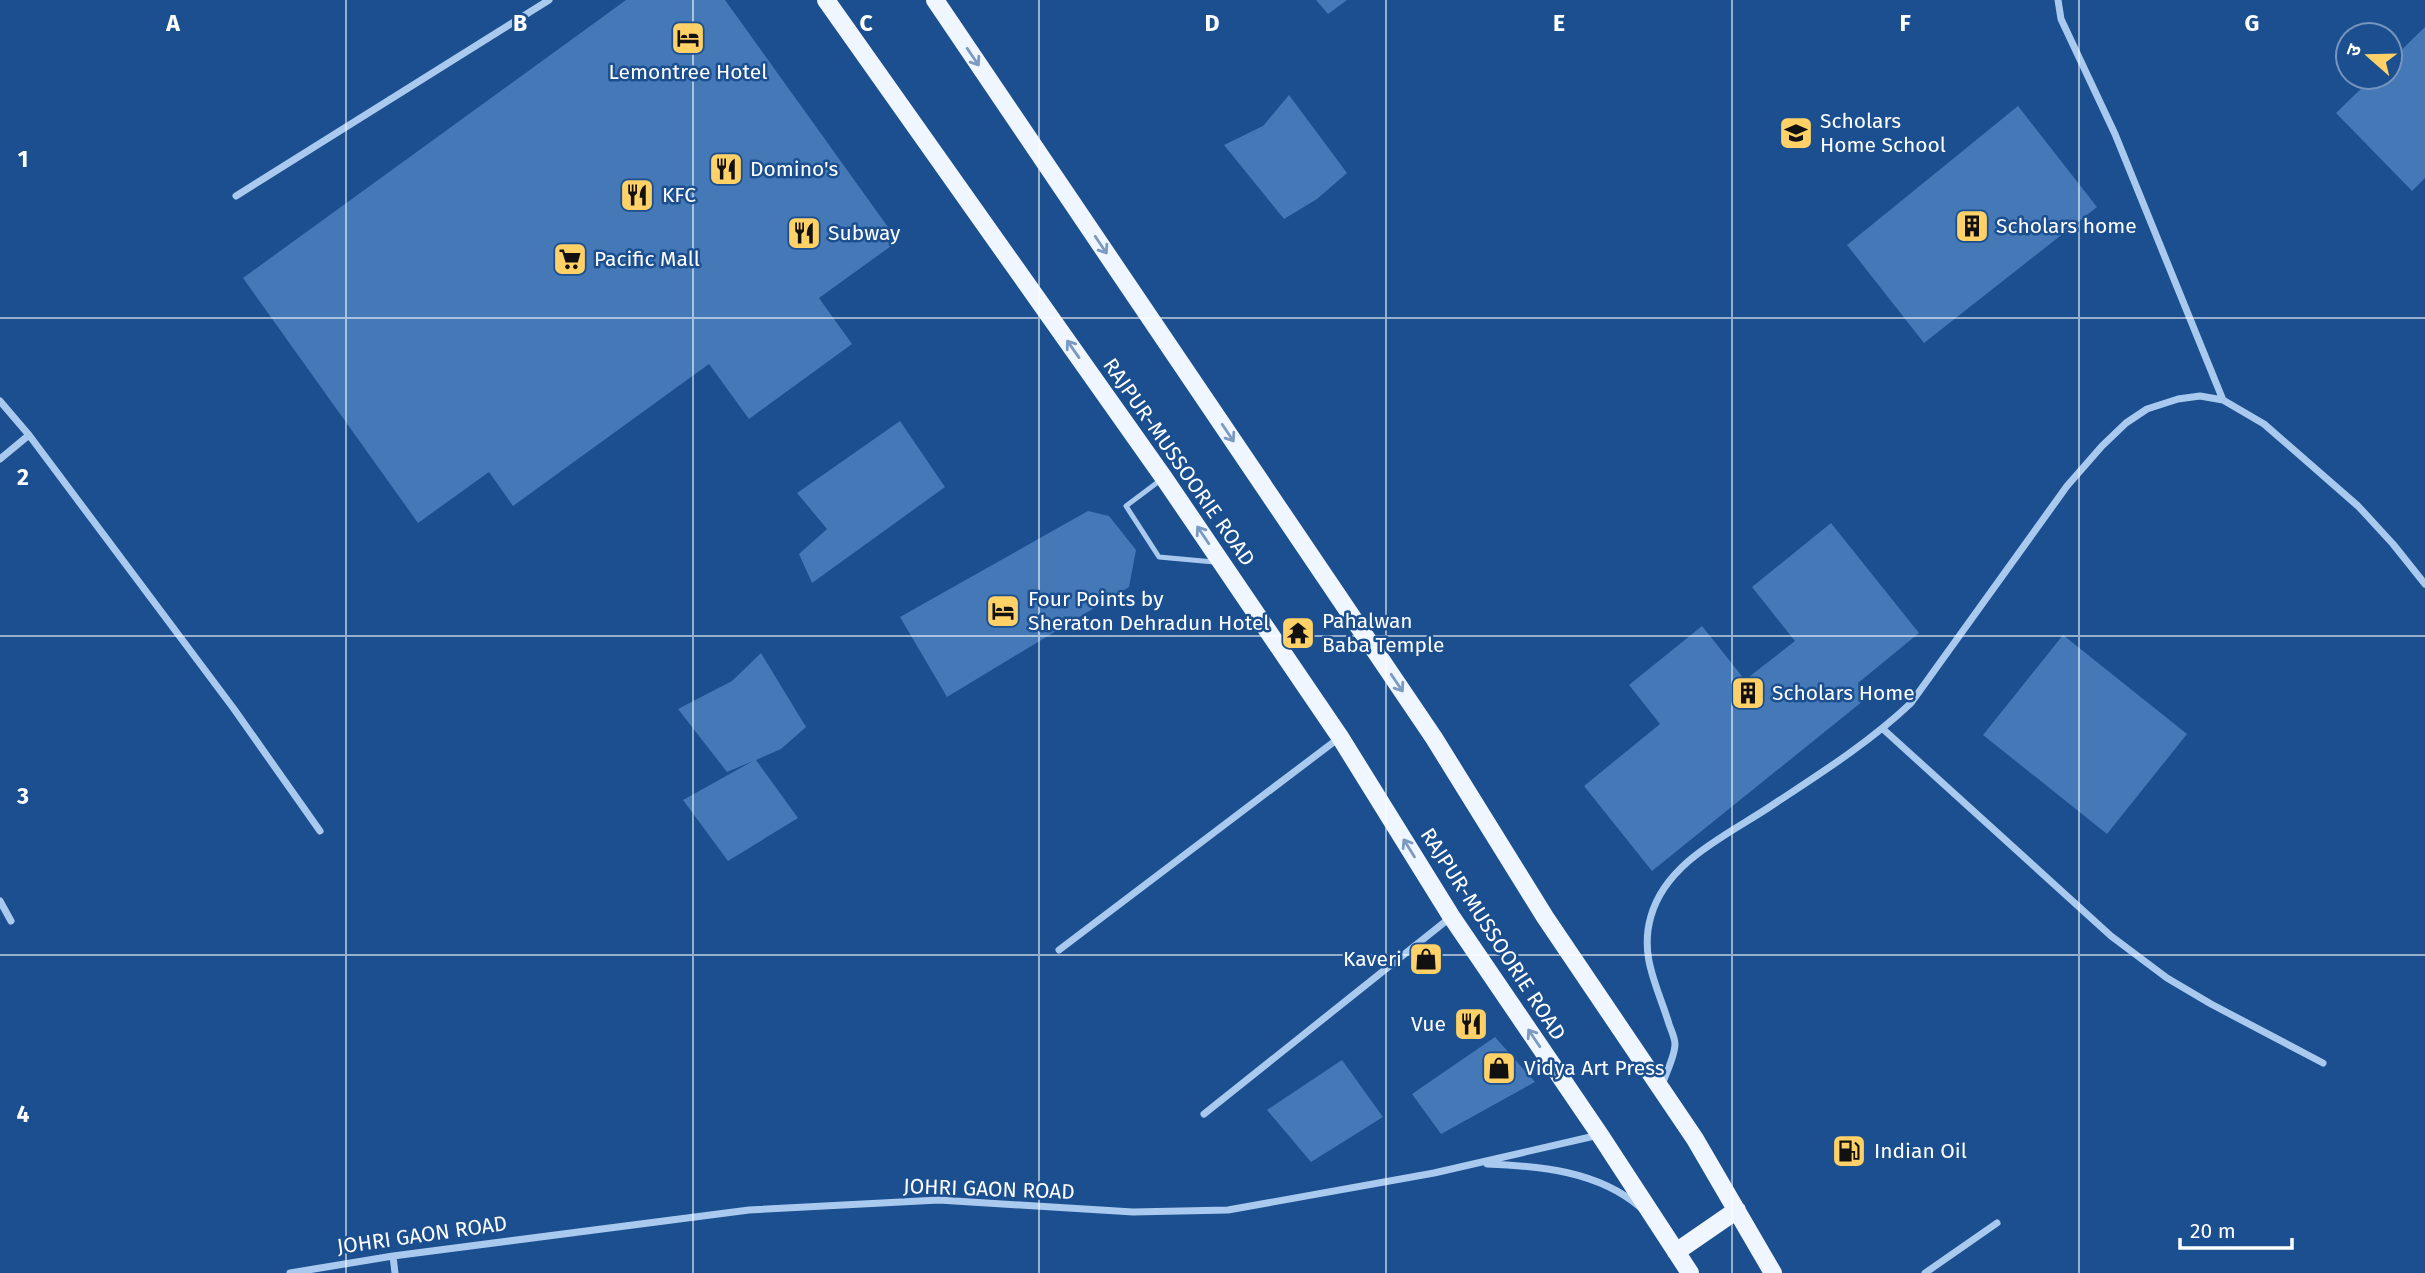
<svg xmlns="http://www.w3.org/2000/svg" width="2425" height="1273" viewBox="0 0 2425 1273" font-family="'Fira Sans','Noto Sans Devanagari',sans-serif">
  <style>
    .building { fill: #4478b7 }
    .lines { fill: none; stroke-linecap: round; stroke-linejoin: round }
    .lane { stroke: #a9c9ee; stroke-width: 5 }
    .street { stroke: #a9c9ee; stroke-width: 7 }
    .primary { stroke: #f0f6ff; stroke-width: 18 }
    .oneway { stroke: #7b9ac1 }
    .grid { fill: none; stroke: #fff; stroke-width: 2; stroke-opacity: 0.55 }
    .labels { text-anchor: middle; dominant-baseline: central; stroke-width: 5; stroke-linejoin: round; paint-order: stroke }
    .poi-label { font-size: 21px; fill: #fff; stroke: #1b4f8f; text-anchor: start }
    .street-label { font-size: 21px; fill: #fff; stroke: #1b4f8f }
    .grid-label { font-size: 23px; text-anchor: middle; font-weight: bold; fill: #fff; stroke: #1b4f8f; stroke-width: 5; stroke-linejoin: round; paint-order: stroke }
  </style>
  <rect width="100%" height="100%" fill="#1b4f8f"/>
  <!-- building -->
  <path class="building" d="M626 0H725L898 241 819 298 852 344 749 419 709 364 513 506 489 472 418 523 243 278Z
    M1316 0H1347L1328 14Z
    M2425 27V178L2412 191 2336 113 2373 77H2390V61Z
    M1289 95 1347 173 1317 199 1284 219 1224 145 1263 126Z
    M2018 106 2097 207 1924 343 1847 245Z
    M900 421 945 487 812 583 799 554 827 529 797 493Z
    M1088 511 1109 516 1136 550 1129 587 947 697 900 617Z
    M1831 523 1919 633 1858 683 1863 701 1652 871 1584 786 1660 724 1629 685 1702 626 1745 680 1795 641 1752 587Z
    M2063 635 2187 734 2107 834 1983 735Z
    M761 653 806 727 781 749 756 760 798 818 728 861 683 800 753 761 727 772 678 709 732 681Z
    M1495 1037 1535 1082 1441 1134 1412 1094Z
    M1342 1060 1383 1117 1311 1162 1267 1110Z"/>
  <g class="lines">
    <!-- lane -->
    <path class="lane" d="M1162 479 1126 506 1159 557 1214 562"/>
    <!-- street -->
    <path class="street" d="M2058 0 2061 19 2115 134 2223 400
      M236 196 549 0
      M0 401 29 435 234 709 320 831
      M0 459 29 435
      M1883 729 2111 936 2167 978 2211 1004 2323 1063
      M0 901 11 921
      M1059 950 1339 738
      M1662 1085C1666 1073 1675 1056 1675 1044 1675 1038 1671 1030 1669 1024 1658 987 1639 957 1651 916 1667 860 1730 834 1774 804 1821 773 1870 742 1911 703L2067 486 2102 446 2126 423 2147 409 2178 399 2200 396 2223 400 2264 424 2358 506 2393 544 2425 584
      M1204 1114 1451 917
      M1487 1164C1540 1166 1598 1171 1640 1207
      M393 1256 395 1273
      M290 1273 393 1256 749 1210 939 1200 1133 1212 1228 1210 1434 1173 1599 1135
      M1925 1273 1997 1223"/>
    <!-- primary -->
    <path class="primary" d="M826 0 1164 478 1340 737 1451 916 1600 1135 1690 1273
      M935 0 1434 738 1545 917 1695 1139 1773 1273
      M1676 1252 1737 1210"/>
  </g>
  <!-- one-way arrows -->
  <defs><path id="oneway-shaft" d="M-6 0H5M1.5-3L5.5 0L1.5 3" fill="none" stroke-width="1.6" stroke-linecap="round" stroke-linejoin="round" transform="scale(1.75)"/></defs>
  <g class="oneway">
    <use href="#oneway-shaft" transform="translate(973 57) rotate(56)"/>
    <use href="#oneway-shaft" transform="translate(1101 245) rotate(56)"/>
    <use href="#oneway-shaft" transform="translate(1073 349) rotate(-125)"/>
    <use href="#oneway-shaft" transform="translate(1228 433) rotate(56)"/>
    <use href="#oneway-shaft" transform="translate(1203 535) rotate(-124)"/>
    <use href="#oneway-shaft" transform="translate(1397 683) rotate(56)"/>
    <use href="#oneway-shaft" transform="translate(1409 848) rotate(-122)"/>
    <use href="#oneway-shaft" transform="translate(1534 1038) rotate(-124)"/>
  </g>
  <!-- grid -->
  <path class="grid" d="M346 0V1273M693 0V1273M1039 0V1273M1386 0V1273M1732 0V1273M2079 0V1273M0 318H2425M0 636H2425M0 955H2425"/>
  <!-- icons -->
  <defs>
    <g id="hotel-square" transform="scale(1.75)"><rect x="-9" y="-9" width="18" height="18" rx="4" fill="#ffd166" stroke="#1b4f8f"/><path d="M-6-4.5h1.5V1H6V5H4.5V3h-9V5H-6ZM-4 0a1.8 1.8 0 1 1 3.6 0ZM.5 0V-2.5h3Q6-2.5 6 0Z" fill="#111"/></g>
    <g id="school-square" transform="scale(1.75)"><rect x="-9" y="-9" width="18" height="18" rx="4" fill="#ffd166" stroke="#1b4f8f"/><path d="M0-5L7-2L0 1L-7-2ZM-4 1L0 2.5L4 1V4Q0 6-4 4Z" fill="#111"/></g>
    <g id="restaurant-square" transform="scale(1.75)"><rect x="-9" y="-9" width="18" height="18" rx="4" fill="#ffd166" stroke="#1b4f8f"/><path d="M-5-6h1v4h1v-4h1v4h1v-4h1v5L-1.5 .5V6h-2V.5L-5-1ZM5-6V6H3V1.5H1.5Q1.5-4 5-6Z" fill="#111"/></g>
    <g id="building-square" transform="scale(1.75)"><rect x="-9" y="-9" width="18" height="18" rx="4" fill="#ffd166" stroke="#1b4f8f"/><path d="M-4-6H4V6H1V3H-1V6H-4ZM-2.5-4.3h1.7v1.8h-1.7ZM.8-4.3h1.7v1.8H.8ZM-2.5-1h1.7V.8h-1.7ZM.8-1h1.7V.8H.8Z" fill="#111"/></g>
    <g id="supermarket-square" transform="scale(1.75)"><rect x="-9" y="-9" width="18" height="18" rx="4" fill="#ffd166" stroke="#1b4f8f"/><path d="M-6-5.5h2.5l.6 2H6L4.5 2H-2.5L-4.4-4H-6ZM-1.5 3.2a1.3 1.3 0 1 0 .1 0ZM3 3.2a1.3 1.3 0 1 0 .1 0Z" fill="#111"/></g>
    <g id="temple-square" transform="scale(1.75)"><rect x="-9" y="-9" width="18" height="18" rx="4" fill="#ffd166" stroke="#1b4f8f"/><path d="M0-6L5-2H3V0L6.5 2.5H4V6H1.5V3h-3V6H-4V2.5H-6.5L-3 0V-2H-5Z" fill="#111"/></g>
    <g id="shop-square" transform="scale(1.75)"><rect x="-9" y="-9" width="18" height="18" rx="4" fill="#ffd166" stroke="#1b4f8f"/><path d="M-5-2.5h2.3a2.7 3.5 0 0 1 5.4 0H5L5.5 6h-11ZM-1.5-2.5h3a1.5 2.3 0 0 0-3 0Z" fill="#111"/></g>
    <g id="fuel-square" transform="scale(1.75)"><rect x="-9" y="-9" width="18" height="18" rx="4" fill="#ffd166" stroke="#1b4f8f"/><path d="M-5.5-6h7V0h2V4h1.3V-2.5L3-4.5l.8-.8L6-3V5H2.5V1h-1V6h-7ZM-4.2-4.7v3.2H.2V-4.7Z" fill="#111"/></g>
  </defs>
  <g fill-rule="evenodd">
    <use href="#hotel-square" x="688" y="38"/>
    <use href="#school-square" x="1796" y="133"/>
    <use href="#restaurant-square" x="726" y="169"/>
    <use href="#restaurant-square" x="637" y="195"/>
    <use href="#building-square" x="1972" y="226"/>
    <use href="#restaurant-square" x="804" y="233"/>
    <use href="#supermarket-square" x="570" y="259"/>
    <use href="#hotel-square" x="1003" y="611"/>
    <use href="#temple-square" x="1298" y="633"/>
    <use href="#building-square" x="1748" y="693"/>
    <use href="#shop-square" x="1426" y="959"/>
    <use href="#restaurant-square" x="1471" y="1024"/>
    <use href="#shop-square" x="1499" y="1068"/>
    <use href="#fuel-square" x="1849" y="1151"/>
  </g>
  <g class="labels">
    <!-- poi labels -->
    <g class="poi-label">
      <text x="688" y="72" text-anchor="middle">Lemontree Hotel</text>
      <text x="1820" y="121">Scholars<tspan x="1820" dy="24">Home School</tspan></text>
      <text x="750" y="169">Domino's</text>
      <text x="662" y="195">KFC</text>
      <text x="1996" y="226">Scholars home</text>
      <text x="828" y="233">Subway</text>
      <text x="594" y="259">Pacific Mall</text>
      <text x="1028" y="599">Four Points by<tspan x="1028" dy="24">Sheraton Dehradun Hotel</tspan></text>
      <text x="1322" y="621">Pahalwan<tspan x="1322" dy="24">Baba Temple</tspan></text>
      <text x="1772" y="693">Scholars Home</text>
      <text x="1402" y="959" text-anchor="end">Kaveri</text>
      <text x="1446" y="1024" text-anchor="end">Vue</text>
      <text x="1524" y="1068">Vidya Art Press</text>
      <text x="1874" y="1151">Indian Oil</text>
    </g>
    <!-- street labels -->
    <g class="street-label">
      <text transform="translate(1179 462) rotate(55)">RAJPUR-MUSSOORIE ROAD</text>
      <text transform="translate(1493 934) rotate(57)">RAJPUR-MUSSOORIE ROAD</text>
      <text transform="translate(989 1189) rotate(2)">JOHRI GAON ROAD</text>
      <text transform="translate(422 1235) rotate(-8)">JOHRI GAON ROAD</text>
    </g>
  </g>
  <g class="grid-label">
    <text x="173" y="31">A</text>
    <text x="520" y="31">B</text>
    <text x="866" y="31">C</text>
    <text x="1212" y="31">D</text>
    <text x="1559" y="31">E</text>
    <text x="1905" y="31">F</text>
    <text x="2252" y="31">G</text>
    <text x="23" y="167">1</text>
    <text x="23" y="485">2</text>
    <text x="23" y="804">3</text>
    <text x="23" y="1122">4</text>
  </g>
  <!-- north arrow -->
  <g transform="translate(2369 56) rotate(290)"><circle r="33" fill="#1b4f8f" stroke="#7695bc" stroke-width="2"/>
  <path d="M0-5L12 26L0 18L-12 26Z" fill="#ffd166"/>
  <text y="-10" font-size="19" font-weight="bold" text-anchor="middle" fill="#ffffff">उ</text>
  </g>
  <!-- scale -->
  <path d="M2180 1238v10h112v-10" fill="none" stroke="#ffffff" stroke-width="3.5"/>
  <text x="2190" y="1238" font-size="21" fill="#ffffff" stroke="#1b4f8f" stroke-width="5" paint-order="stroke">20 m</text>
</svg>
